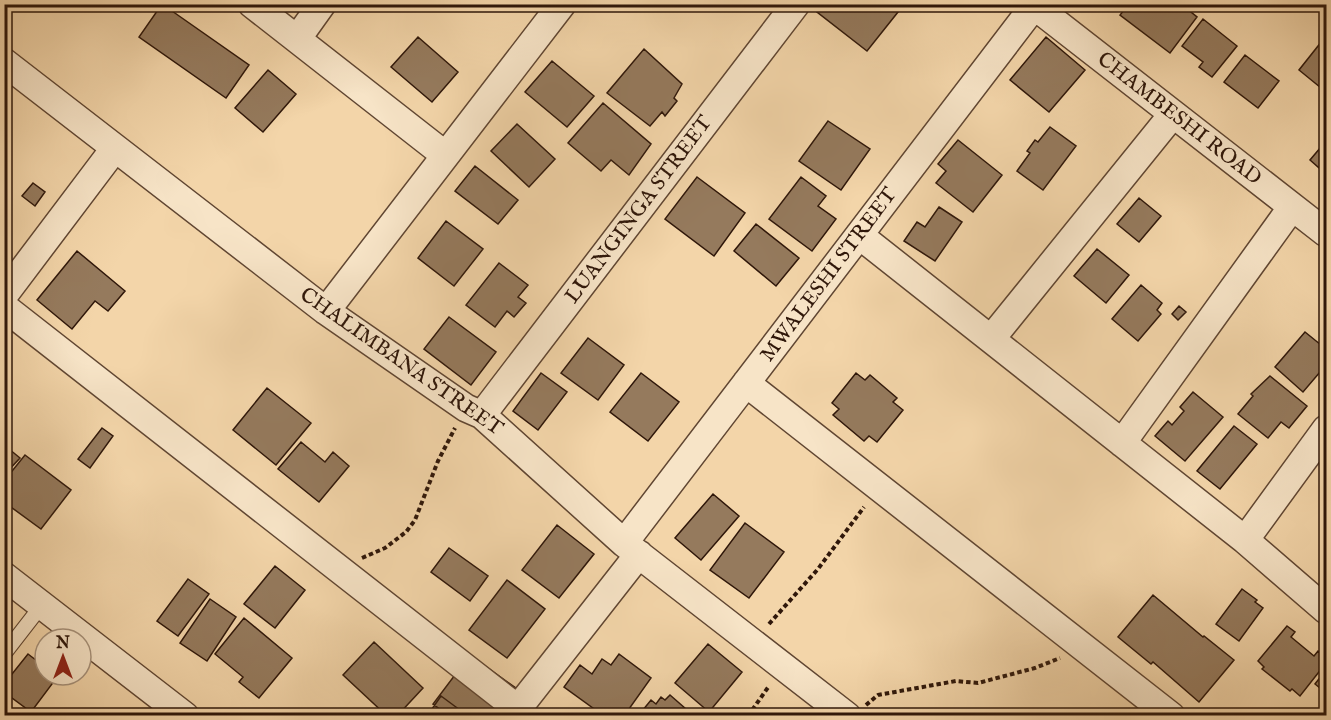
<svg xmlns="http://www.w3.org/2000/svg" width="1331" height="720" viewBox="0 0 1331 720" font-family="'IM FELL English',serif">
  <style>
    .building { fill: #957a5d; stroke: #2f170a; stroke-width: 1.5 }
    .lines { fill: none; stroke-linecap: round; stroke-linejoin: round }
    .service-casing { stroke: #604632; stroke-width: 16 }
    .minor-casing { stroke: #604632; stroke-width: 30 }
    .path { stroke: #2f170a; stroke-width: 4; stroke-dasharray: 4.5 3; stroke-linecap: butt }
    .service { stroke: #f7e4c7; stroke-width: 14 }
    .minor { stroke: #f7e4c7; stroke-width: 27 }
    .labels { text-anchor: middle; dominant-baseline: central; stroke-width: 4.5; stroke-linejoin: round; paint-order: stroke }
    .street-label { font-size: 21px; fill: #2f170a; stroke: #f7e4c7 }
  </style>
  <rect width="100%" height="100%" fill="#f3d5a9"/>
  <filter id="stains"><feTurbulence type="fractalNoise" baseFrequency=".00333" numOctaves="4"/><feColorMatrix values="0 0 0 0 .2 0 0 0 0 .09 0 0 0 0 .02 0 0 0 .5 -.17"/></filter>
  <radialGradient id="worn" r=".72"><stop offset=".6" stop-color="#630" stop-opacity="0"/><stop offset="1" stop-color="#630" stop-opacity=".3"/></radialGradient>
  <!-- building -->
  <path class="building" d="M162 4 249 65 226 98 139 37Z
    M413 4H427L422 11Z
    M823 4H889L898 12 867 51 817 12Z
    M1129 4H1181L1197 17 1170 53 1120 15Z
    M1203 19 1237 46 1212 77 1199 67 1203 62 1182 46Z
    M1326 36V92L1299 70Z
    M418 37 458 72 432 102 391 67Z
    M1046 37 1085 70 1049 112 1010 80Z
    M644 49 682 84 674 98 677 101 665 116 662 112 650 126 607 93Z
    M1245 55 1279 81 1258 108 1224 82Z
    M552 61 594 96 567 127 525 92Z
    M268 70 296 94 263 132 235 108Z
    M603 103 651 144 629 175 611 160 601 171 568 143Z
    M828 121 870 149 841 190 799 161Z
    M517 124 555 159 529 187 491 151Z
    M1050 127 1076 146 1043 190 1017 171 1030 153 1027 151 1035 140 1038 142Z
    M958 140 1002 175 973 212 936 183 946 171 938 164Z
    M1326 141V174L1310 160Z
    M475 166 518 200 498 224 455 191Z
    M697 177 745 213 714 256 665 219Z
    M801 177 826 196 818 206 836 219 812 251 769 219Z
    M33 183 45 192 35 206 22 196Z
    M1139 198 1161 216 1139 242 1117 224Z
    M939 207 962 222 935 261 904 241 917 222 925 227Z
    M446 221 483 249 454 286 418 258Z
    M756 224 799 258 776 286 734 251Z
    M1097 249 1129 275 1106 303 1074 276Z
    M77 251 125 291 108 311 95 301 72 329 37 300Z
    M499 263 528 285 518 297 526 303 514 317 507 311 495 327 466 305Z
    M1141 285 1162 303 1157 310 1161 314 1138 341 1112 319Z
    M1179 306 1186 312 1178 320 1172 314Z
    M449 317 496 352 471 385 424 349Z
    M1305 332 1326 349V365L1303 392 1275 367Z
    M588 338 624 365 598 400 561 373Z
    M541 373 567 392 538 430 513 411Z
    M641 373 679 402 648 441 610 412Z
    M856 373 865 380 870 375 897 398 893 402 903 410 877 442 869 436 864 441 833 415 839 409 832 403Z
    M1270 376 1307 406 1289 428 1281 422 1268 438 1238 414 1253 396 1251 394Z
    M267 388 311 423 276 465 233 430Z
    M1193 392 1223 417 1185 461 1155 436 1168 421 1172 425 1184 411 1180 407Z
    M1234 426 1257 444 1220 489 1197 471Z
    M102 428 113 436 90 468 78 459Z
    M301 442 325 462 333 452 349 466 319 502 278 469Z
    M9 449 20 458 4 475V454Z
    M25 455 71 490 41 529 4 502V481Z
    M713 494 739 516 701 560 675 538Z
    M745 523 784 552 749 598 710 570Z
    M557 525 594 554 559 598 522 570Z
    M449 548 488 576 470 601 431 572Z
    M275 566 305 590 275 628 244 604Z
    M188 579 209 594 178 636 157 621Z
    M507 580 545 609 507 658 469 630Z
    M1242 589 1257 600 1255 602 1263 608 1239 641 1216 624Z
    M1153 595 1203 637 1204 636 1234 660 1199 702 1153 662 1151 664 1118 637Z
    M210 599 236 617 207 661 180 643Z
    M244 618 292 658 259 698 239 682 243 677 215 654Z
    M1287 626 1295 632 1291 637 1314 656 1318 651 1326 658V663L1300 696 1292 689 1290 691 1262 669 1264 667 1258 661Z
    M374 642 423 688 397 716H387L343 675Z
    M708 644 742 672 709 712 675 683Z
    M28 654 45 667V675L58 676 31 712 4 692V684Z
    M619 654 651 678 624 716H604L564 687 580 665 592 674 602 659 611 665Z
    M470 655 520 691 502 716H449L433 704Z
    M1326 670V693L1315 684Z
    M670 695 694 716H638L651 700 656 704 661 697 665 700Z
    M441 696 468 716H427Z"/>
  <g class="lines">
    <!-- service casing -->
    <g class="service-casing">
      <path id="service" d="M4 654 42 605"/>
    </g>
    <!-- minor casing -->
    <g class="minor-casing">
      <path id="minor" d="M252 4 445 155
        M1032 4 1326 233
        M297 39 322 4
        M4 62 326 311 466 408 482 415 624 543 847 716
        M859 235 1245 540 1326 610
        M4 295 115 148
        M4 307 518 709
        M326 311 562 4
        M991 339 1173 114
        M746 383 1171 716
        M482 415 796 4
        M1122 443 1292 207
        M1245 540 1326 429
        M624 543 1034 6
        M4 576 185 716
        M512 716 639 554"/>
    </g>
    <!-- path -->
    <path class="path" d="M362 558 385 548 406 532 415 520 438 461 455 428
      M769 624 818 569 864 507
      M866 705 878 695 956 681 978 683 1035 668 1060 658
      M748 716 769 686"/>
    <!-- service -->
    <use href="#service" class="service"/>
    <!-- minor -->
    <use href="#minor" class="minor"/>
  </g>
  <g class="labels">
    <!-- street labels -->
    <g class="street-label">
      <text transform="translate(1179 119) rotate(38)">CHAMBESHI ROAD</text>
      <text transform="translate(639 210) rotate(-53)">LUANGINGA STREET</text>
      <text transform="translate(829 275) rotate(-53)">MWALESHI STREET</text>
      <text transform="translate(401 362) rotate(35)">CHALIMBANA STREET</text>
    </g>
  </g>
  <!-- margin -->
  <rect width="1331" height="720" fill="none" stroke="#f3d5a9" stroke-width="24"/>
  <rect x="6" y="6" width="1319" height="708" fill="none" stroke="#2f170a" stroke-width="3"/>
  <rect x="12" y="12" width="1307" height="696" fill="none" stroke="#2f170a" stroke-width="1.5"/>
  <!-- north arrow -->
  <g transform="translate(63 657)"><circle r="28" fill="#f7e4c7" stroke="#a7927b" stroke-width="1.5"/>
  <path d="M0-4.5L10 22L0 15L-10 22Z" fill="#8f2418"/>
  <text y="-9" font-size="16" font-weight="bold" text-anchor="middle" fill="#2f170a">N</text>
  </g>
  <rect width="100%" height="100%" filter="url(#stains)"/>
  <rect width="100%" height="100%" fill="url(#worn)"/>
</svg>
